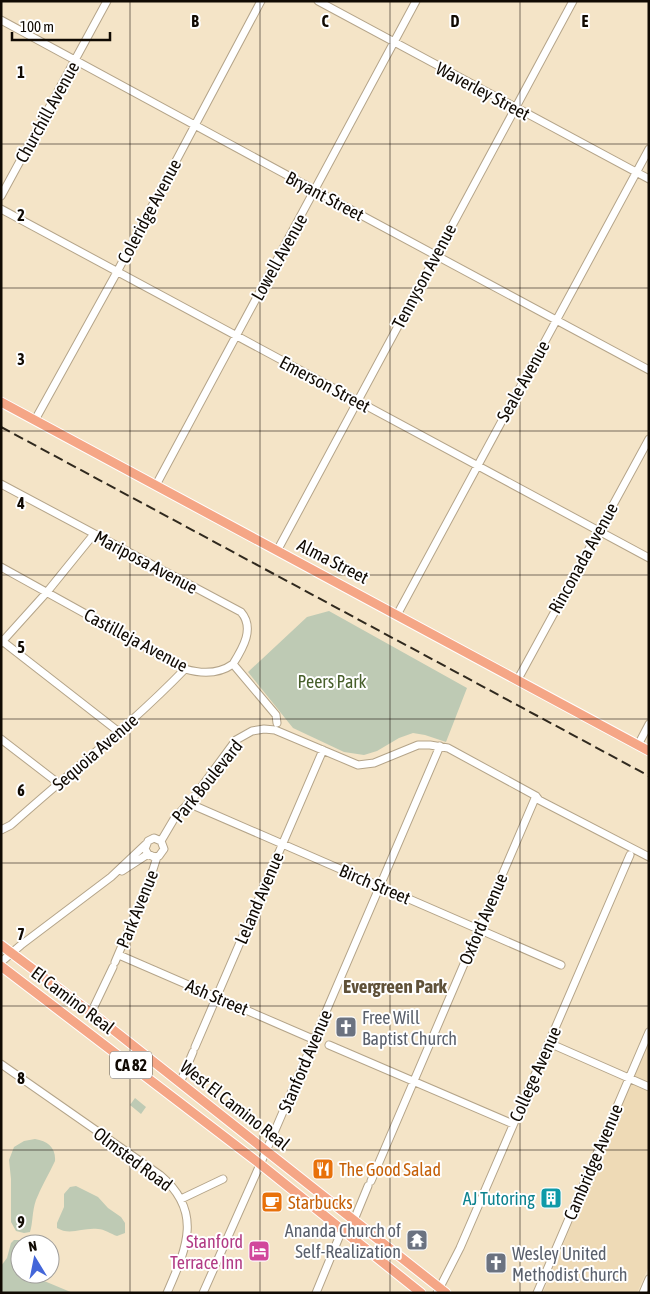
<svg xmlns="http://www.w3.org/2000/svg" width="650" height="1294" viewBox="0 0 650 1294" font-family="'Asap Condensed',sans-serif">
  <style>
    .built { fill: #eedab6 }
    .green { fill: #becab4 }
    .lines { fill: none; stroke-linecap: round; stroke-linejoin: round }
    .minor-casing { stroke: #b4a489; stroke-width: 9 }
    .major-casing { stroke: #fff; stroke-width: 11 }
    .minor { stroke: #fff; stroke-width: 7 }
    .major { stroke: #f5a686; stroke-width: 9 }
    .rail { stroke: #30291e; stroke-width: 2; stroke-dasharray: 10 5; stroke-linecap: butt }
    .grid { fill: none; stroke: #100a03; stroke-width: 1; stroke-opacity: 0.55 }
    .labels { text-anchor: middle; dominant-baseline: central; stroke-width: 4; stroke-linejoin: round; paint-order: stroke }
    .shield { fill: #fff; stroke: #58544f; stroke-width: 1 }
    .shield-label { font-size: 16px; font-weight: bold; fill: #100a03 }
    .street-label { font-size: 18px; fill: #100a03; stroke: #fff }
    .park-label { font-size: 18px; fill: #475f2b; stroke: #fff }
    .worship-label { font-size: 18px; fill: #5b616d; stroke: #fff; text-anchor: start }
    .food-label { font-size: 18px; fill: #c56008; stroke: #fff; text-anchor: start }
    .culture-label { font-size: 18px; fill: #0d838f; stroke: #fff; text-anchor: end }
    .hotel-label { font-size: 18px; fill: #b23c85; stroke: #fff; text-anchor: end }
    .neighbourhood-label { font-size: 19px; font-weight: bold; fill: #5f5138; stroke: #fff }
    .grid-label { font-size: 16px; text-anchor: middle; font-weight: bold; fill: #100a03; stroke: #fff; stroke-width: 4; stroke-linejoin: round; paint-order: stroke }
  </style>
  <rect width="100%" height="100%" fill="#f4e4c7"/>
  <!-- built -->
  <path class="built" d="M649 1039V1266L637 1293H543Z"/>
  <!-- green -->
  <path class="green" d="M329 611 467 688 446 742 425 735 413 733 399 738 377 751 364 755 344 752 293 728 248 672 307 617Z
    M135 1098 146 1107 141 1114 130 1105Z
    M35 1139C48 1141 56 1148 55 1161 49 1174 41 1187 36 1200 32 1211 33 1223 30 1232L24 1233 16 1231 11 1222V1179L9 1160 14 1147 24 1141Z
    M76 1186 98 1197 108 1208 121 1217 125 1223V1233L117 1236C111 1234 104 1229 98 1229 83 1227 70 1236 57 1228V1223L64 1207V1194L70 1187Z
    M14 1240H20L28 1244H20V1274H37V1278L73 1293H4L1 1291V1266L7 1258 11 1243Z"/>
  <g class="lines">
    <!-- minor casing -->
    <g class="minor-casing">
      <path id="minor" d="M318 1 649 179
        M1 20 320 193 649 370
        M1 196 107 1
        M1 209 649 558
        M35 420 117 272 261 1
        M1 484 241 612C255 628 243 648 233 664
        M156 485 416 1
        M277 551 573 1
        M1 567 185 669C202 674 219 674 233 664L276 715 277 723
        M398 613 649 149
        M1 640 119 732
        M1 643 47 592 94 534
        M518 679 649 439
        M1 739 58 783
        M638 745 649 724
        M188 803 561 965
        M1 830 11 825C69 773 131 725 185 669
        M161 841 174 819 194 797 236 740 252 731 264 729 275 730 358 765 374 763 418 745H430L448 748 536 796 539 800 649 857
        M122 871 145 856 148 854 154 857 159 856 164 849 161 841 154 838 148 841 145 849 148 854
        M119 955 315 1040
        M1 962 21 945 111 877 147 843
        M115 962 149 882 157 857
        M91 1013 113 967
        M549 1043 649 1087
        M329 1045 513 1124
        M195 1047 323 750
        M1 1064 160 1175C204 1212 186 1249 167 1293
        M180 1083 193 1052
        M371 1181 536 796
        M181 1199 223 1179
        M354 1220 368 1186
        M203 1293 270 1142 440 746
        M316 1293 342 1230
        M437 1293 460 1248 630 855
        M537 1293 649 1032
        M643 1293 649 1279"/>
    </g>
    <!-- major casing -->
    <g class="major-casing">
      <path id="major" d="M1 402C217 517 433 634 649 751
        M1 945 102 1021 446 1293
        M1 966 260 1164 421 1293"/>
    </g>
    <!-- minor -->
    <use href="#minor" class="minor"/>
    <!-- major -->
    <use href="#major" class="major"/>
    <!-- rail -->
    <path class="rail" d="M1 427 649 776"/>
  </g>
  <!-- grid -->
  <path class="grid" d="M130 1V1293M260 1V1293M390 1V1293M520 1V1293M1 144H649M1 288H649M1 431H649M1 575H649M1 719H649M1 863H649M1 1006H649M1 1150H649"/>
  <!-- icons -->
  <defs>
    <g id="church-square" transform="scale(1.125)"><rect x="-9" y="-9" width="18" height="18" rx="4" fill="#6b7280" stroke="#fff"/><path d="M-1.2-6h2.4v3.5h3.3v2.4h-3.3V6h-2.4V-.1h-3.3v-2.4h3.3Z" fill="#fff"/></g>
    <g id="restaurant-square" transform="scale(1.125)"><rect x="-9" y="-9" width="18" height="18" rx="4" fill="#e8710a" stroke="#fff"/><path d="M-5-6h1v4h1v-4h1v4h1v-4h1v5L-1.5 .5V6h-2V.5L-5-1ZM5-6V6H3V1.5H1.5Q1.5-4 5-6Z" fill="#fff"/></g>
    <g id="building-square" transform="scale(1.125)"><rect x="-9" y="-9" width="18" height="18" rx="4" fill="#0f9aa8" stroke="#fff"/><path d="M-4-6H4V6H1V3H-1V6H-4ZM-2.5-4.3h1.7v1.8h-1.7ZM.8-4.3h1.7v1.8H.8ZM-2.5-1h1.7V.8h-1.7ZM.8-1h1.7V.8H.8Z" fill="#fff"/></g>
    <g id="cafe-square" transform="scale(1.125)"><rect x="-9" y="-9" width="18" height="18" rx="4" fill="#e8710a" stroke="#fff"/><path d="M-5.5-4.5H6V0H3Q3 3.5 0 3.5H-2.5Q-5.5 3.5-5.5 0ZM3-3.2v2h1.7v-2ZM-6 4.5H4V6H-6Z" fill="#fff"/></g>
    <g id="temple-square" transform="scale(1.125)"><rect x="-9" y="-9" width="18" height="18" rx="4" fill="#6b7280" stroke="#fff"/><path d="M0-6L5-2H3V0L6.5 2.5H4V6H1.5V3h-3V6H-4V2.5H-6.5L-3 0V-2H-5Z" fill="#fff"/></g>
    <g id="hotel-square" transform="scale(1.125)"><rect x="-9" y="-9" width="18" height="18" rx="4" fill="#d1479c" stroke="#fff"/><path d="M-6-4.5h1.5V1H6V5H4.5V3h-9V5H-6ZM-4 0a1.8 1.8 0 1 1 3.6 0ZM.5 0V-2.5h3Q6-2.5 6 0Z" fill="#fff"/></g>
  </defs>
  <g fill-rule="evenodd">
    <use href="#church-square" x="346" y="1027"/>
    <use href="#restaurant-square" x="323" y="1169"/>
    <use href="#building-square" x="551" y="1198"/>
    <use href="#cafe-square" x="272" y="1202"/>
    <use href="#temple-square" x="417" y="1240"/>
    <use href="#hotel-square" x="259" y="1251"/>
    <use href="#church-square" x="496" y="1263"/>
  </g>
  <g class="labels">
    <!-- shield labels -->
    <rect class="shield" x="110" y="1051.5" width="42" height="27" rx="4"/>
    <g class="shield-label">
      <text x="131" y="1065">CA 82</text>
    </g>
    <!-- street labels -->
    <g class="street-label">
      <text transform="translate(483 91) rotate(28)">Waverley Street</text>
      <text transform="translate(47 112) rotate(-61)">Churchill Avenue</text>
      <text transform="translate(325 196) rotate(28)">Bryant Street</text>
      <text transform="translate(149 211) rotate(-62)">Coleridge Avenue</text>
      <text transform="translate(279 257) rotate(-61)">Lowell Avenue</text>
      <text transform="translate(424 276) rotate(-62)">Tennyson Avenue</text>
      <text transform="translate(523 381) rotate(-61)">Seale Avenue</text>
      <text transform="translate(325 384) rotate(28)">Emerson Street</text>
      <text transform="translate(583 558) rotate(-61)">Rinconada Avenue</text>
      <text transform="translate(333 561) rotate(27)">Alma Street</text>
      <text transform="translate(146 562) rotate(28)">Mariposa Avenue</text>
      <text transform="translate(136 640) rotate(28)">Castilleja Avenue</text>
      <text transform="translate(95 752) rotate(-41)">Sequoia Avenue</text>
      <text transform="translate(207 781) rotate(-51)">Park Boulevard</text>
      <text transform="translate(375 884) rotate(23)">Birch Street</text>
      <text transform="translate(259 898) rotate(-67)">Leland Avenue</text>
      <text transform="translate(137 909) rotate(-68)">Park Avenue</text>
      <text transform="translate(483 919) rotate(-67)">Oxford Avenue</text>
      <text transform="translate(217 997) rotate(23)">Ash Street</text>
      <text transform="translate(73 1000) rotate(37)">El Camino Real</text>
      <text transform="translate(305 1061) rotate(-67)">Stanford Avenue</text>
      <text transform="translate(535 1074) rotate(-66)">College Avenue</text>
      <text transform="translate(235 1105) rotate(38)">West El Camino Real</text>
      <text transform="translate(133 1159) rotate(37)">Olmsted Road</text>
      <text transform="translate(593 1162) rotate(-67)">Cambridge Avenue</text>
    </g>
    <!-- park labels -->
    <g class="park-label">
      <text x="332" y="681">Peers Park</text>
    </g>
    <!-- worship labels -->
    <g class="worship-label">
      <text x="362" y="1017">Free Will<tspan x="362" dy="21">Baptist Church</tspan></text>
      <text x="401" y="1230" text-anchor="end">Ananda Church of<tspan x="401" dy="21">Self-Realization</tspan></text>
      <text x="512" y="1253">Wesley United<tspan x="512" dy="21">Methodist Church</tspan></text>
    </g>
    <!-- food labels -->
    <g class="food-label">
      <text x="339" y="1169">The Good Salad</text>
      <text x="288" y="1202">Starbucks</text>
    </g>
    <!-- culture labels -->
    <g class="culture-label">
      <text x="535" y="1198">AJ Tutoring</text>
    </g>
    <!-- hotel labels -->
    <g class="hotel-label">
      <text x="243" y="1241">Stanford<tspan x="243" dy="21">Terrace Inn</tspan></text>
    </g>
    <!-- neighbourhood labels -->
    <g class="neighbourhood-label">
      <text x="395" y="986">Evergreen Park</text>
    </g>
  </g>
  <g class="grid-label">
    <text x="195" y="27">B</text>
    <text x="325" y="27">C</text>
    <text x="455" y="27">D</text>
    <text x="585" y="27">E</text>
    <text x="21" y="78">1</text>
    <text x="21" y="221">2</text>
    <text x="21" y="365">3</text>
    <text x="21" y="509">4</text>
    <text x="21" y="653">5</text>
    <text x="21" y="796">6</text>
    <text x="21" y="940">7</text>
    <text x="21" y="1084">8</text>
    <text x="21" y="1228">9</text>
  </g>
  <!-- border -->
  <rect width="650" height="1294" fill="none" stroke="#100a03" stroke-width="5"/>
  <!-- north arrow -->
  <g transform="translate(35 1259) rotate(350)"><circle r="24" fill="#ffffff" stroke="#9f9d9a"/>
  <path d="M0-4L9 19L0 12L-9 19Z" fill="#4366d9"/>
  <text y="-8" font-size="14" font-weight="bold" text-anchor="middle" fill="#100a03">N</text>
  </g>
  <!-- scale -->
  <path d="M12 32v8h98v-8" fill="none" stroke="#100a03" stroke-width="2.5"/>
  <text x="20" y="32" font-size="15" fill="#100a03" stroke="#ffffff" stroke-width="4" paint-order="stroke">100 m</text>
</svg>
